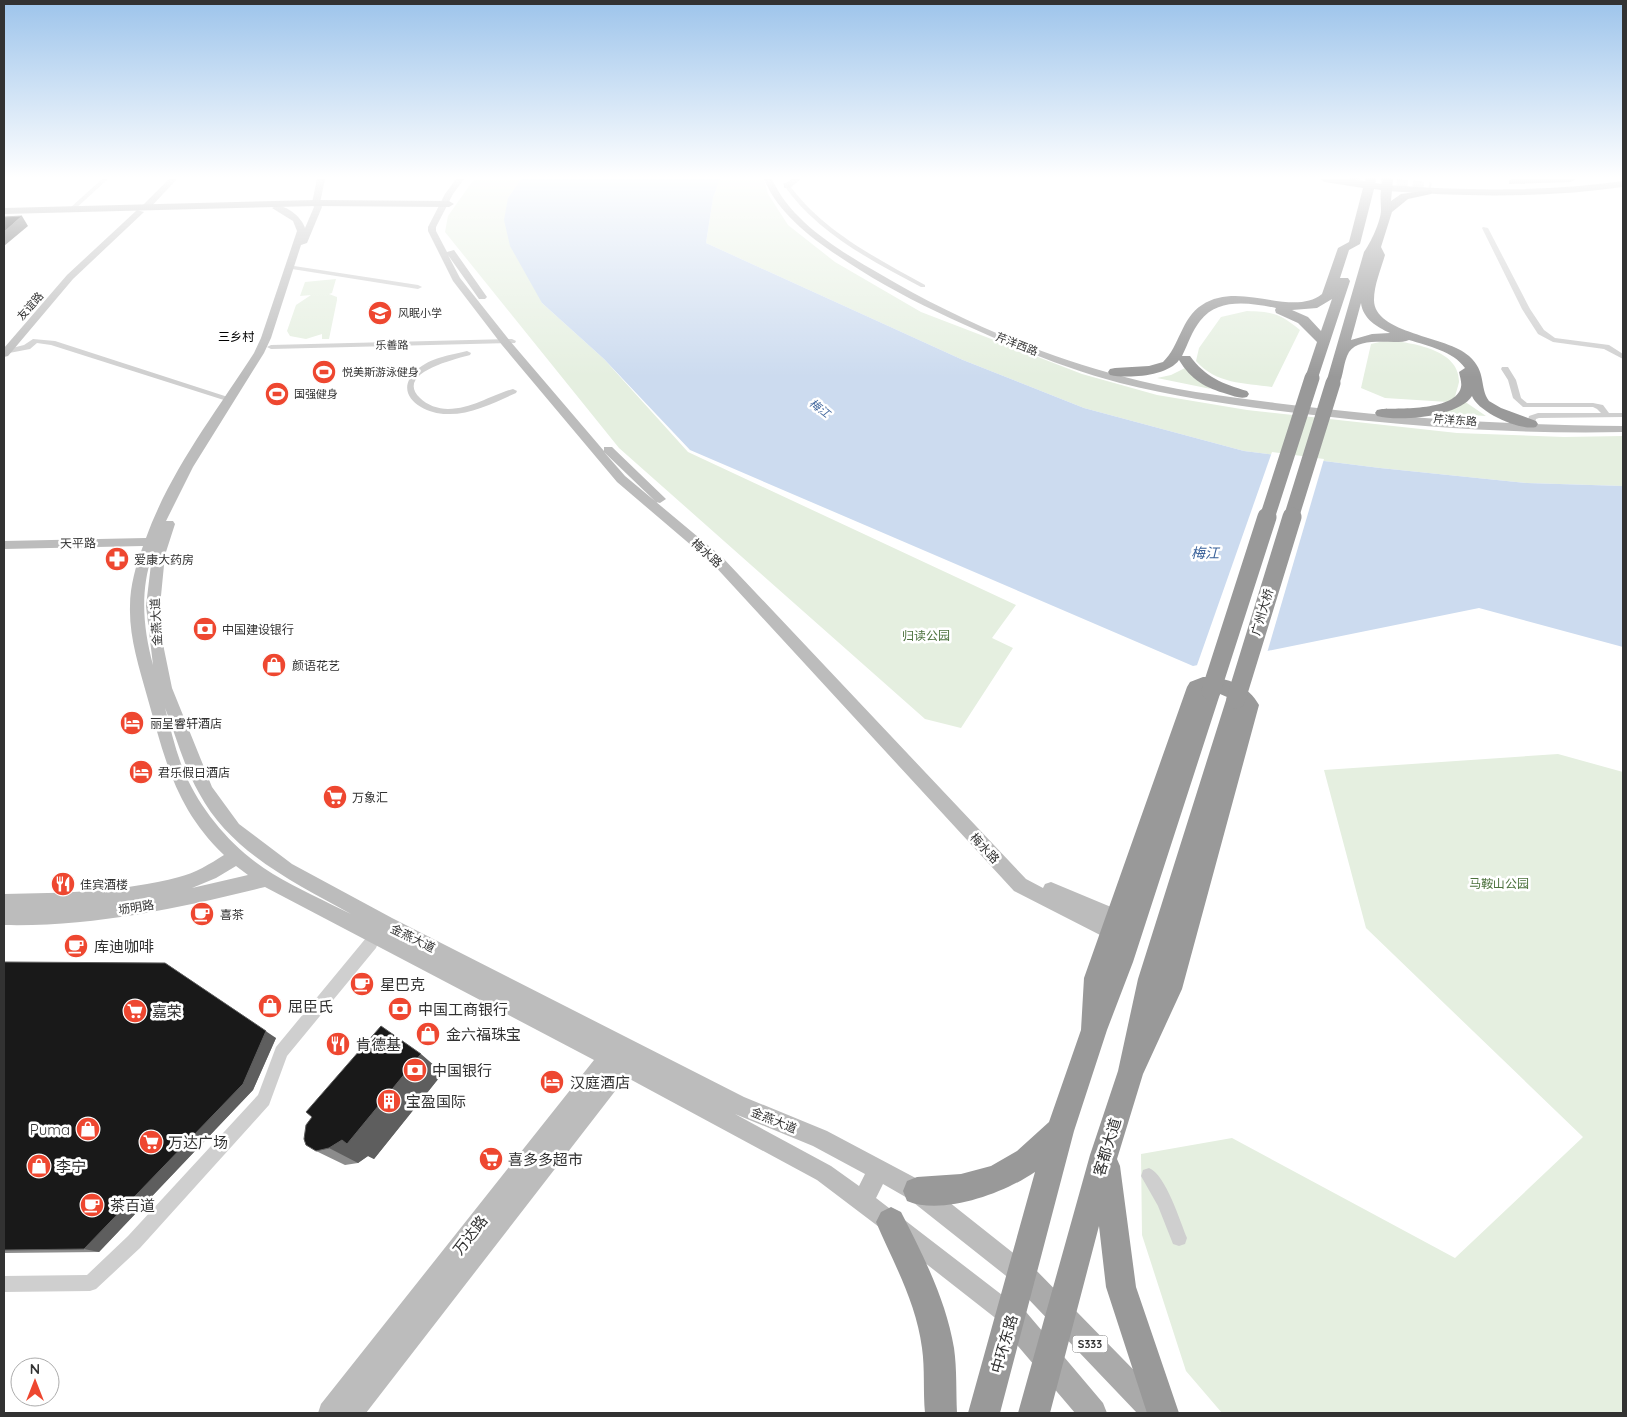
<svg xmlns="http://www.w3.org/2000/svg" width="1627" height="1417" viewBox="0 0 1627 1417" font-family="Quicksand,'Noto Sans SC',sans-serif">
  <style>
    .green { fill: #e5efe0 }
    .water { fill: #ccdbef }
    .pier { fill: #fff }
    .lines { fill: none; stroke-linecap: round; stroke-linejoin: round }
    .primary-tunnel { stroke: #d6d6d6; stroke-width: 11; stroke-dasharray: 11 5; stroke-linecap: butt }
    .street { fill: #cfcfcf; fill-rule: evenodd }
    .secondary { fill: #bcbcbc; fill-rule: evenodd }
    .primary { fill: #aaa; fill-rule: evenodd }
    .highway { fill: #999; fill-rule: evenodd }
    .highway-bridge-far1 { stroke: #999; stroke-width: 15 }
    .highway-bridge { stroke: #999; stroke-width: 19 }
    .wall { fill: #8c8c8c }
    .shaded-wall { fill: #5e5e5e }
    .building { fill: #191919; stroke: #5e5e5e }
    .labels { text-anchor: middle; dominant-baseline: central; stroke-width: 5; stroke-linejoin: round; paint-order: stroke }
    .far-street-label { font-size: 11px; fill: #323232; stroke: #fff }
    .far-poi-label { font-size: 11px; fill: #323232; stroke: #fff; text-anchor: start }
    .far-water-label { font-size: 11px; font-style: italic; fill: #3b629a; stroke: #fff }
    .shield { fill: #fff; stroke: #707070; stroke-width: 1 }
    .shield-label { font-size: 11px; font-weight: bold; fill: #323232 }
    .far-quarter-label { font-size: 12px; fill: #000; stroke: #fff }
    .street-label { font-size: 12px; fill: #323232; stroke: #fff }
    .poi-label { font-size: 12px; fill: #323232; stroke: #fff; text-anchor: start }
    .park-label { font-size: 12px; fill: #4b713c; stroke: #fff }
    .water-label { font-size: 14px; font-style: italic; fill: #3b629a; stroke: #fff }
    .near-poi-label { font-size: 15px; fill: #323232; stroke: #fff; text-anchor: start }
    .near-street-label { font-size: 15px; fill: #323232; stroke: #fff }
  </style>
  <rect width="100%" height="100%" fill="#fff"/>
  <!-- green -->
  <path class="green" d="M474 179H521L508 198 542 303 604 359 688 452 1016 605 992 638 1013 648 961 728 925 719 619 448 445 232 448 216Z
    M720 179H764L768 194 788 225 835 262 921 312 1082 374 1157 395 1247 410 1457 433 1564 437 1623 436V486L1527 483 1380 468 1244 451 1084 408 963 360 706 243 713 198Z
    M336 279 332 293 329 294 337 297V300L329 339H322V334L306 339 290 336 287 331 296 305 311 295 300 296 305 282Z
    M1247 311C1273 312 1279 313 1300 330L1272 387C1244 383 1216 384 1196 361L1199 348 1221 317Z
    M1388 340C1411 343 1460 349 1459 382 1458 387 1456 392 1455 397L1448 402 1385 398 1361 388 1371 344Z
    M1185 368 1196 379 1211 389 1157 378 1171 375Z
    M1464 401 1486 416 1434 413Z
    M1558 754 1623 772V1413H1222L1186 1371 1142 1235 1141 1154 1232 1138 1455 1258 1583 1137 1366 928 1324 770Z"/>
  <!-- water -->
  <path class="water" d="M521 179H720L713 198 706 243 963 360 1084 408 1244 451 1380 468 1527 483 1623 486V647L1479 608 1193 666 690 450 604 359 542 303 510 246 504 220 508 198Z"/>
  <!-- pier -->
  <path class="pier" d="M1272 452 1324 459 1267 653 1196 668Z"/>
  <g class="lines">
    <!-- primary-tunnel -->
    <path class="primary-tunnel" d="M1349 179 1431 188"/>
    <!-- street -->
    <path class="street" d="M102 179H108L74 210H70V208Z
      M784 183H788C821 230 876 258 925 285V287H921C870 260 816 232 783 184Z
      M1483 227 1488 228 1530 309 1544 330 1555 338 1609 345 1623 354V359L1604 349 1553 342 1538 334 1522 309 1482 228Z
      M294 266 418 285 422 287 418 289 292 269V267Z
      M33 339 55 341 234 399 227 401 51 345 37 343 30 349 4 354V350L24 345Z
      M512 339 516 341 515 343 271 349 267 347 271 345Z
      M467 351 471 353 470 355C456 359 394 373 420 398 427 405 438 409 448 409 472 409 491 395 513 389L517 391 516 393C495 402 471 415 447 414 422 414 391 393 417 370 429 358 451 355 467 351Z
      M1502 367H1508L1516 380 1521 398 1527 403H1593L1603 405 1609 413H1623V417L1539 418 1536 419 1534 426H1528L1527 424 1529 416 1538 413H1601L1597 409 1593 407H1523L1513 398 1508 380 1501 369Z
      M371 937 376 938 378 943 376 948 287 1056 269 1105 140 1248 96 1289 90 1291 4 1292V1276L87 1275 128 1236 258 1095 276 1047 366 938Z
      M1149 1168C1166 1175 1180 1221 1187 1238L1185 1244 1179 1246 1173 1244 1158 1206 1141 1176 1143 1170Z"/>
    <!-- secondary -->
    <path class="secondary" d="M169 179H177L148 210H142V206Z
      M317 179H325L320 203 322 207 307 243 301 245 271 338 264 353 193 467 166 521H173L175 524 165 555 160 606 164 649 172 688 212 787 239 824 292 864 392 918 744 1097 827 1131 925 1183 1031 1267 1034 1275 1031 1283 1023 1286 1015 1283 909 1199 883 1184 876 1198 1019 1308 1023 1316 1019 1324 1011 1328 1003 1324 883 1230 817 1180 626 1077 366 1413H318L321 1404 594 1060 265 887C179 908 93 927 4 925V894C62 893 123 892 179 877 195 873 210 864 224 855 175 808 165 759 147 696 139 667 129 637 130 606 130 586 136 565 143 546L4 549V541L146 538C170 471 216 412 254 353L261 338 297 231 293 221 272 208C283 201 302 217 305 228L314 207 312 203ZM152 556 146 606 153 665C143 628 140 591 152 556ZM165 708C176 736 184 767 199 793 231 853 295 883 351 914 325 901 298 889 273 874 235 851 203 814 185 774 176 753 171 730 165 708ZM236 866 248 875 192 888 216 878ZM735 1114 813 1146 865 1174 859 1186 831 1166Z
      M456 179H464L453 194 436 227V231L447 252 454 250 487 297 485 299H479L448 255 460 278 510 341 604 451V447H612L666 499 660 503 656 502 604 452 625 476 722 557 1026 879 1043 888 1045 884 1051 882 1123 912 1126 918 1123 924 1118 926 1121 932 1118 938 1112 940 1106 938 1014 891 712 563 617 482 502 345 453 281 428 231V227L445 194Z
      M764 179H772C791 222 840 251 880 274 952 317 1040 355 1121 376 1171 390 1223 396 1275 403 1390 418 1506 425 1623 426V432C1526 434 1428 428 1331 417 1260 409 1189 400 1120 383 1066 369 1014 347 963 324 928 308 893 291 860 270 824 247 781 220 764 179Z
      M792 179H801L790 188H784V184Z
      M137 210 144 212 73 279 8 356 4 357V348L67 275Z"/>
    <!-- primary -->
    <path class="primary" d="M1512 179H1576L1571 182 1509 184V180Z
      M1623 181V187C1544 198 1466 197 1387 191L1382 188 1387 185C1466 191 1544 192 1623 181Z
      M316 200 449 201 454 204 449 207 316 206 4 214V208Z
      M1023 1262 1032 1266 1166 1403 1170 1413H1137L1014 1284 1010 1275 1014 1266Z
      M1011 1303 1021 1306 1103 1403 1107 1413H1075L1001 1326 998 1316 1001 1306Z"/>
    <!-- highway -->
    <path class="highway" d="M1320 179H1345L1365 181 1366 179H1376L1375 183 1382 184 1383 179H1393L1391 201 1401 194 1431 190 1432 192 1431 194 1408 199 1392 212 1381 247 1385 255C1381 269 1374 285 1374 300 1374 334 1448 336 1469 356 1487 372 1479 387 1489 401L1501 408 1536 421 1538 424 1536 427C1520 431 1478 412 1472 396 1459 417 1399 422 1377 416L1375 413 1377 410 1382 409C1400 408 1456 411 1461 387 1462 383 1460 377 1459 372L1465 368C1453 351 1428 346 1409 340 1397 346 1361 335 1349 352 1343 362 1344 376 1338 386H1328L1326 383 1364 252C1370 244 1381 221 1381 210 1381 203 1380 197 1381 190L1374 189 1360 244 1349 250 1340 278H1348L1350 281 1317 381H1307L1305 378 1317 342 1298 323 1276 313 1275 310 1276 308C1251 303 1218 297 1200 321 1192 331 1188 344 1182 356H1190C1205 377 1223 384 1247 391L1249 394 1247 397C1240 399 1234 396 1227 394 1206 388 1191 380 1179 360 1168 376 1128 379 1110 375L1108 372 1110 369 1115 368 1149 366 1163 362C1180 346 1181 318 1202 305 1240 280 1292 318 1322 294L1338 248 1349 242 1363 188 1325 182ZM1332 299 1321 331 1308 317 1292 310 1317 308ZM1361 303C1363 319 1377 327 1390 333L1372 334 1351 340Z
      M1203 677C1224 676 1249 685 1259 705L1182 989 1143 1074 1117 1159 1120 1166 1136 1287 1179 1413H1147L1106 1287 1099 1226 1050 1413H1018L1090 1155 1118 1071 1138 979 1227 697 1220 694 1133 962 1107 1030 1074 1131 1000 1413H968L1035 1172C1004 1193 943 1216 907 1201L903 1191 907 1181 917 1177 961 1174 991 1166 1017 1151 1049 1122 1081 1030 1084 978 1187 687 1190 682Z
      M891 1207 901 1212C923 1255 946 1300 954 1348 957 1369 956 1392 957 1413H925C923 1391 925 1369 922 1348 916 1302 894 1264 876 1222L881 1212Z"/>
    <!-- highway-bridge-far1 -->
    <path class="highway-bridge-far1" d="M1267 518 1312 378
      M1291 518 1333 383"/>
    <!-- highway-bridge -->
    <path class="highway-bridge" d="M1211 691 1267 517
      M1236 699 1292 517"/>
  </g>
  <!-- wall -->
  <path class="wall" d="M4 962 276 1038 253 1090 99 1252 4 1253Z
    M443 1073 374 1159 368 1156 358 1163 345 1165 316 1151Z"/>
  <!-- shaded-wall -->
  <path class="shaded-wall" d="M22 216 28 226 4 246V232Z
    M165 963 276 1038 253 1090 99 1252 84 1249Z
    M421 1054 443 1073 374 1159 368 1156 358 1163 329 1148Z"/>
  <!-- building -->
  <path class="building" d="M22 216 4 232V217Z
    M4 962 165 963 266 1031 243 1084 84 1249 4 1250Z
    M381 1026 421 1054 347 1144 342 1140 329 1148 316 1151 306 1145 304 1139 306 1125 312 1117 306 1112Z"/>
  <!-- sky -->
  <linearGradient id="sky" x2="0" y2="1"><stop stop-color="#9dc4eb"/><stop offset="0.47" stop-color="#fff"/><stop offset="1" stop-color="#fff" stop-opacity="0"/></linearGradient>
  <rect width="1627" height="377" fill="url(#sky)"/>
  <!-- icons -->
  <defs>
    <g id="school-disc" transform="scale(1.25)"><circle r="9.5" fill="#ee4730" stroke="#fff"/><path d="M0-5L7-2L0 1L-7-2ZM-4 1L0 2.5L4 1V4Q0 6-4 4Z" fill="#fff"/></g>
    <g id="stadium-disc" transform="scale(1.25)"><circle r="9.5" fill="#ee4730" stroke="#fff"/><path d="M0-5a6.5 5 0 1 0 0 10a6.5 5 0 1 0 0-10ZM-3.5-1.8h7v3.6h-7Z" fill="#fff"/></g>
    <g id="pharmacy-disc" transform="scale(1.25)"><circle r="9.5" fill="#ee4730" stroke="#fff"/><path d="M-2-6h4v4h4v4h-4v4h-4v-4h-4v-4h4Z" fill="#fff"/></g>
    <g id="bank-disc" transform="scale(1.25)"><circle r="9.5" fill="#ee4730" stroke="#fff"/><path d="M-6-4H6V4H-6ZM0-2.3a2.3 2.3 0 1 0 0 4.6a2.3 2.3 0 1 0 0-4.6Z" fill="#fff"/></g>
    <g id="shop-disc" transform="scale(1.25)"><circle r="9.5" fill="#ee4730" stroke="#fff"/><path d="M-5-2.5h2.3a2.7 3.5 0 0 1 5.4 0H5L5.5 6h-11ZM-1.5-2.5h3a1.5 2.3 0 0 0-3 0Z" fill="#fff"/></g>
    <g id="hotel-disc" transform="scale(1.25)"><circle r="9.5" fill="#ee4730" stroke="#fff"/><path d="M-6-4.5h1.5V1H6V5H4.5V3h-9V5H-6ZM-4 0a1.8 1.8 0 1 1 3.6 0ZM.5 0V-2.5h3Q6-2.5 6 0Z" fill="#fff"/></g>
    <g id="supermarket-disc" transform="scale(1.25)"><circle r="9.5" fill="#ee4730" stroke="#fff"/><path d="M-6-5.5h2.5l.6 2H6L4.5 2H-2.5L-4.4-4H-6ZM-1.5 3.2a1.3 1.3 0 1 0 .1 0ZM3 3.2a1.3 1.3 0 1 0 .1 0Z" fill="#fff"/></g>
    <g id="restaurant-disc" transform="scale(1.25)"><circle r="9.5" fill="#ee4730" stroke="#fff"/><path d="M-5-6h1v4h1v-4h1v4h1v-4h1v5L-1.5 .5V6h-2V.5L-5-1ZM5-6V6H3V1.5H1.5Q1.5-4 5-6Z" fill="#fff"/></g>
    <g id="cafe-disc" transform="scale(1.25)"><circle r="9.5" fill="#ee4730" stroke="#fff"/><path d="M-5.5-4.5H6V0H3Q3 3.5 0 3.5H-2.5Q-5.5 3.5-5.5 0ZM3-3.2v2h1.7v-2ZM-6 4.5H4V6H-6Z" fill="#fff"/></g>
    <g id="building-disc" transform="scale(1.25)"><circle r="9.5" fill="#ee4730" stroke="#fff"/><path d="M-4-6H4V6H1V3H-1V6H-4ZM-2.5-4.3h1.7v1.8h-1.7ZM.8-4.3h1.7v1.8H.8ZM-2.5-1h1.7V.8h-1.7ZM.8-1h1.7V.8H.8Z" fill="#fff"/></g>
  </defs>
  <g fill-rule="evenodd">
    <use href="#school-disc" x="380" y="313"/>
    <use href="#stadium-disc" x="324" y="372"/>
    <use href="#stadium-disc" x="277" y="394"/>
    <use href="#pharmacy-disc" x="117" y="559"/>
    <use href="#bank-disc" x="205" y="629"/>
    <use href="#shop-disc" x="274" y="665"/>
    <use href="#hotel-disc" x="132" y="723"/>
    <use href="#hotel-disc" x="141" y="772"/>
    <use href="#supermarket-disc" x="335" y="797"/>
    <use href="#restaurant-disc" x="63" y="884"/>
    <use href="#cafe-disc" x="202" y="914"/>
    <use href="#cafe-disc" x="76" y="946"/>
    <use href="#cafe-disc" x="362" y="984"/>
    <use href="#shop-disc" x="270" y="1006"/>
    <use href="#bank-disc" x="400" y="1009"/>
    <use href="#supermarket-disc" x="135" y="1011"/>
    <use href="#shop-disc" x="428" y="1034"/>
    <use href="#restaurant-disc" x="338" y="1044"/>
    <use href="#bank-disc" x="415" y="1070"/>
    <use href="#hotel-disc" x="552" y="1082"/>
    <use href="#building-disc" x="389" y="1101"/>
    <use href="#shop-disc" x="88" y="1129"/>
    <use href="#supermarket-disc" x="151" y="1142"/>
    <use href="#supermarket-disc" x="491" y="1159"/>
    <use href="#shop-disc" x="39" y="1166"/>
    <use href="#cafe-disc" x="92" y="1205"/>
  </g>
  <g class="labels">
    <!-- far-street labels -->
    <g class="far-street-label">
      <text transform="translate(30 306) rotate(-49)">友谊路</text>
      <text transform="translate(1017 344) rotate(21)">芹洋西路</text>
      <text transform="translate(392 345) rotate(-1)">乐善路</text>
      <text transform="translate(1455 420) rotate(4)">芹洋东路</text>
    </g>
    <!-- far-poi labels -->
    <g class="far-poi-label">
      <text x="398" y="313">风眠小学</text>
      <text x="342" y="372">悦美斯游泳健身</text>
      <text x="294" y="394">国强健身</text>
    </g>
    <!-- far-water labels -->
    <g class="far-water-label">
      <text transform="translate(820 408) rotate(38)">梅江</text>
    </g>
    <!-- shield labels -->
    <rect class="shield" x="1072.5" y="1335.5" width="35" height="17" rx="4"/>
    <g class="shield-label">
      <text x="1090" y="1344">S333</text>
    </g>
    <!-- far-quarter labels -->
    <g class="far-quarter-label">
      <text x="236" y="336">三乡村</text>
    </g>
    <!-- street labels -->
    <g class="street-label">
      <text transform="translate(78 543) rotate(-1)">天平路</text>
      <text transform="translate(707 553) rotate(42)">梅水路</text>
      <text transform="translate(1262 612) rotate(-73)">广州大桥</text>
      <text transform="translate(156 622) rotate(-93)">金燕大道</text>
      <text transform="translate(985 848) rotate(47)">梅水路</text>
      <text transform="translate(136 907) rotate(-9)">坜明路</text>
      <text transform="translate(413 938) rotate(26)">金燕大道</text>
      <text transform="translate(774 1120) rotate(22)">金燕大道</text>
    </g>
    <!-- poi labels -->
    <g class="poi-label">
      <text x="134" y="559">爱康大药房</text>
      <text x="222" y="629">中国建设银行</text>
      <text x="292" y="665">颜语花艺</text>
      <text x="150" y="723">丽呈睿轩酒店</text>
      <text x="158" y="772">君乐假日酒店</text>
      <text x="352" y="797">万象汇</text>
      <text x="80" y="884">佳宾酒楼</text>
      <text x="220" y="914">喜茶</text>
    </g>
    <!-- park labels -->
    <g class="park-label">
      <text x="926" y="635">归读公园</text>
      <text x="1499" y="883">马鞍山公园</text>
    </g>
    <!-- water labels -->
    <g class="water-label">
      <text x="1205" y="553">梅江</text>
    </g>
    <!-- near-poi labels -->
    <g class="near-poi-label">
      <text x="94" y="946">库迪咖啡</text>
      <text x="380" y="984">星巴克</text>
      <text x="288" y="1006">屈臣氏</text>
      <text x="418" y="1009">中国工商银行</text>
      <text x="152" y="1011">嘉荣</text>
      <text x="446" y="1034">金六福珠宝</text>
      <text x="356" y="1044">肯德基</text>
      <text x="432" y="1070">中国银行</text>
      <text x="570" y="1082">汉庭酒店</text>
      <text x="406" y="1101">宝盈国际</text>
      <text x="70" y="1129" text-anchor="end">Puma</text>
      <text x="168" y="1142">万达广场</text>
      <text x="508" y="1159">喜多多超市</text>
      <text x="56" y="1166">李宁</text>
      <text x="110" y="1205">茶百道</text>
    </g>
    <!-- near-street labels -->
    <g class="near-street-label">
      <text transform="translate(1107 1147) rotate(-73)">客都大道</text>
      <text transform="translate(470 1235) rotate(-52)">万达路</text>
      <text transform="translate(1004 1344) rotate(-74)">中环东路</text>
    </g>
  </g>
  <!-- border -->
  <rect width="1627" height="1417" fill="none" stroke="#323232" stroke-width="10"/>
  <!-- north arrow -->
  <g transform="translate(35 1382)"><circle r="24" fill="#ffffff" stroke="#adadad"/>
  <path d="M0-4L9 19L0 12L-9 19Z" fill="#ee4730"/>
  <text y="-8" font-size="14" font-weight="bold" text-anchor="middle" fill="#323232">N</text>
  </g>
</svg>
